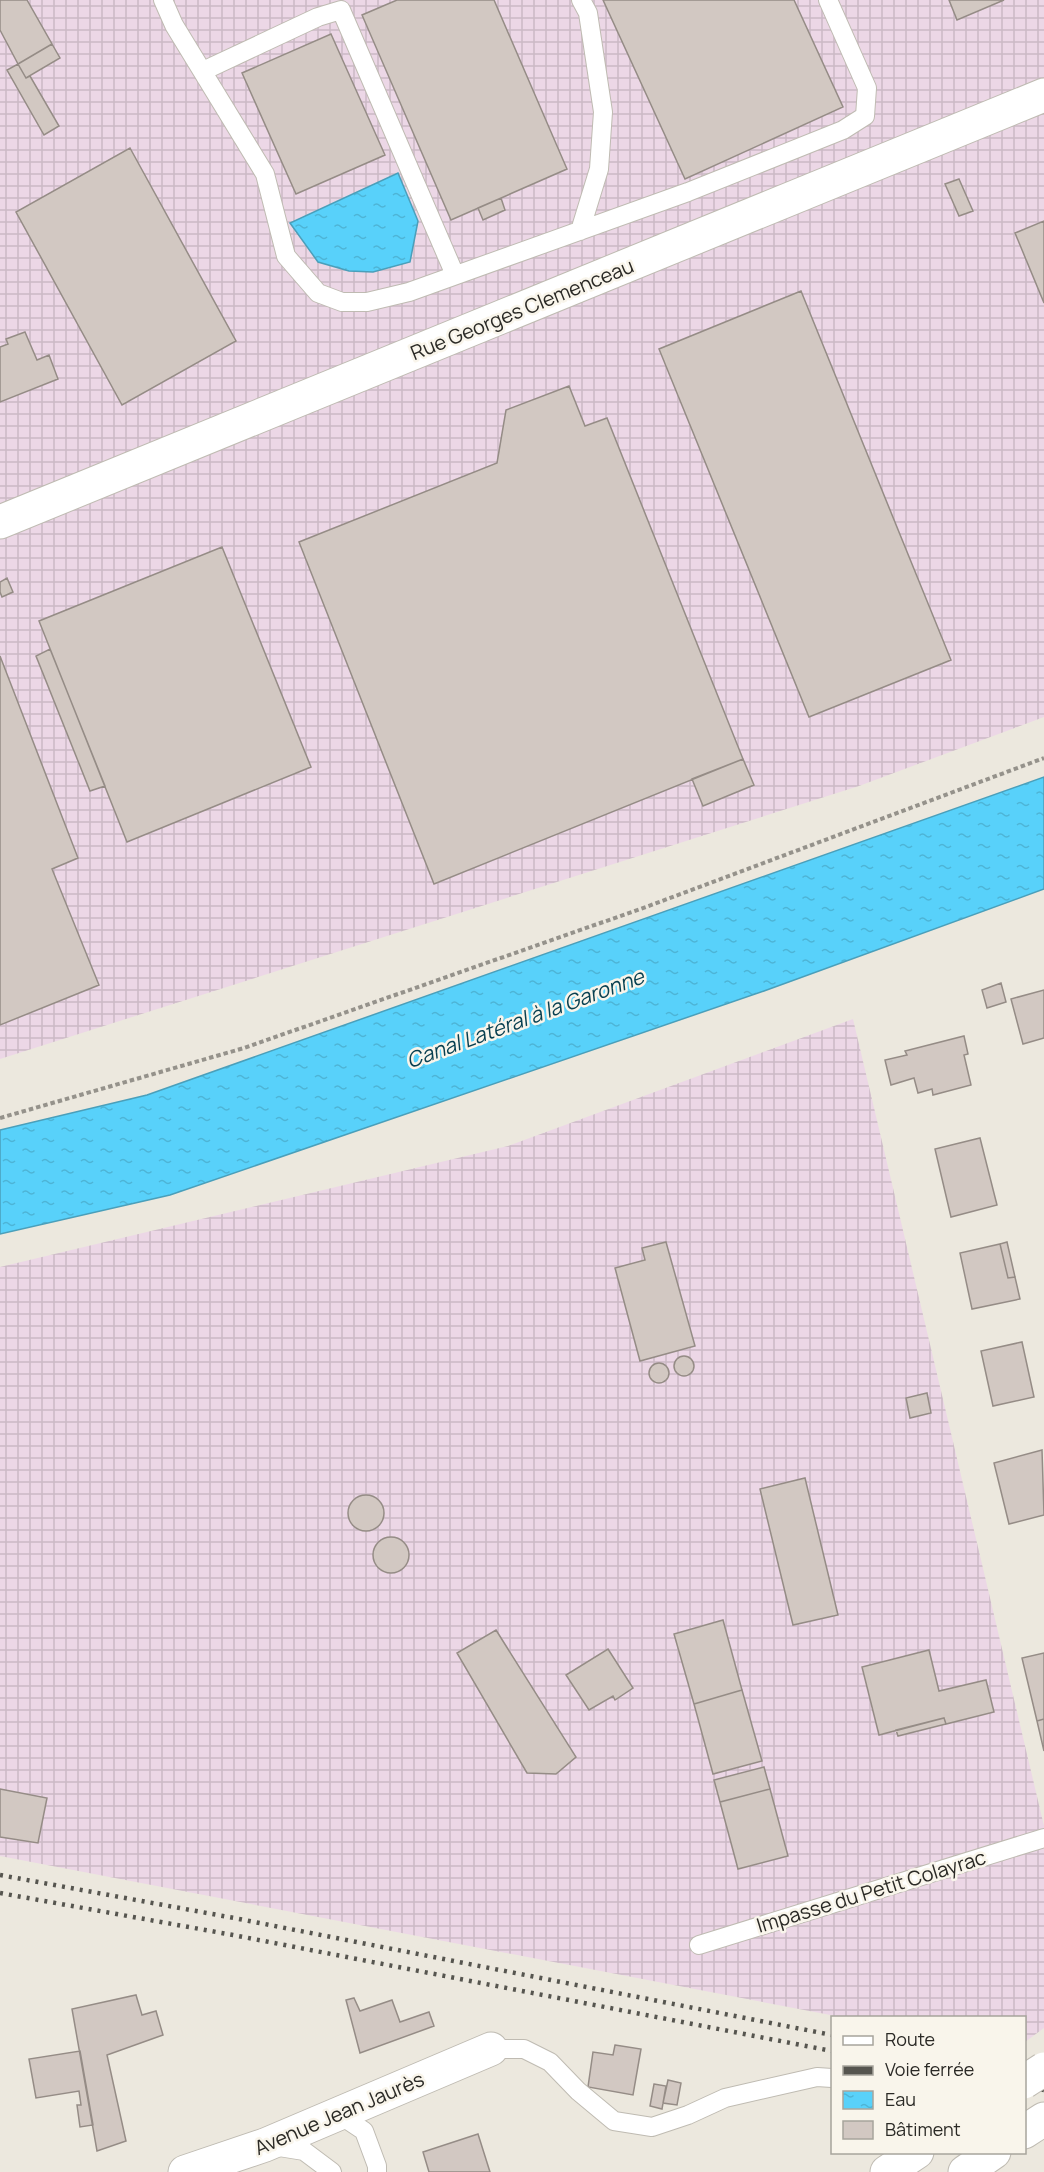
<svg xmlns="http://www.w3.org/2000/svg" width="1044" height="2172" viewBox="0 0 1044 2172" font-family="Manrope,sans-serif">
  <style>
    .industrial { fill: url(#industrial-grid) }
    .water { fill: url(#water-ripples); stroke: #4a9fba; stroke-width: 1.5 }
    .building { fill: #d2c8c2; stroke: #958c86; stroke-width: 1.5 }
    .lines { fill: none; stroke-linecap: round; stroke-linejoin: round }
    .service-casing { stroke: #bfbbb2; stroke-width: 20 }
    .minor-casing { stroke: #bfbbb2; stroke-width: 35 }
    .primary-casing { stroke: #bfbbb2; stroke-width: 35 }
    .path { stroke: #95928b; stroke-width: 4; stroke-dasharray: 4.5 3; stroke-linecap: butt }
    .service { stroke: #fff; stroke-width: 18 }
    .minor { stroke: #fff; stroke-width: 33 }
    .primary { stroke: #fff; stroke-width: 33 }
    .rail { stroke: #56554f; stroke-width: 4.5; stroke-dasharray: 3 6; stroke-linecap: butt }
    .primary-bridge-casing { stroke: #bfbbb2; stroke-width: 35; stroke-linecap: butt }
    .primary-bridge { stroke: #fff; stroke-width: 33 }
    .labels { text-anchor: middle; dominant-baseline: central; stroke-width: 5; stroke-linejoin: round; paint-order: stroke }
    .street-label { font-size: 20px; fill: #2b2a26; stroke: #f9f5eb }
    .water-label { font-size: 21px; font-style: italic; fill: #073f50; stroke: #f9f5eb }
  </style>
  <defs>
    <pattern id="industrial-grid" width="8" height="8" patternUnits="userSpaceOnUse" patternTransform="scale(1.5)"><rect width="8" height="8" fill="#ecd7e6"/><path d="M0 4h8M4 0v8" fill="none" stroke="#cbb9c5"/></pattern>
    <pattern id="water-ripples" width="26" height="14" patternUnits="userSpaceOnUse" patternTransform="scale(1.5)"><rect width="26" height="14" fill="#58d1fa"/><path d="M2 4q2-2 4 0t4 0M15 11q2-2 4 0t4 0" fill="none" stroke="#4db4d6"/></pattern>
  </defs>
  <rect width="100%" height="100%" fill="#ece8de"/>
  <!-- industrial -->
  <path class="industrial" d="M0 0H1044V717L859 786 0 1059Z
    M853 1019 1044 1826V2028L1025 2042 1024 2018 841 2017 0 1856V1267L508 1146Z"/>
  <!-- water -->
  <path class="water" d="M398 173 418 221 410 262 373 272 349 271 318 262 290 223Z
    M1044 777V889L764 991 170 1195 0 1234V1130L147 1095Z"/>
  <!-- building -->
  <path class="building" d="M0 0H27L52 44 18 64 0 30Z
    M397 0H494L567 169 451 220 362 15Z
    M603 0H794L843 107 685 179Z
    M949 0H1004L957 20Z
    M331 34 385 155 296 194 242 73Z
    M52 44 60 58 26 78 18 64Z
    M18 64 26 78 30 76 59 126 44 135 7 70Z
    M130 148 236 341 122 405 16 212Z
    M959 179 973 211 959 216 945 184Z
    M501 198 505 210 483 220 478 208Z
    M1044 221V303L1015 233Z
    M801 291 951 660 809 717 659 349Z
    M25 332 37 360 49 355 58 379 0 402V347L8 344 6 339Z
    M569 386 585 426 607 418 743 759 434 884 299 542 497 463 506 410Z
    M222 547 311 767 127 842 39 621Z
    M7 578 13 592 2 597 0 592V582Z
    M50 649 105 786 90 791 36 656Z
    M0 656 78 858 52 869 99 985 0 1025Z
    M743 759 754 785 703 806 692 779Z
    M1001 983 1006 1002 987 1008 982 990Z
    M1044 990V1038L1023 1044 1011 999Z
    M964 1036 968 1054 964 1055 971 1085 933 1095 932 1089 918 1093 914 1078 891 1085 885 1060 907 1055 905 1051Z
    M980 1138 997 1205 951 1217 935 1149Z
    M666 1242 695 1346 640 1361 615 1268 645 1260 642 1248Z
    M1007 1242 1015 1277 1008 1278 1000 1244Z
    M1000 1244 1008 1278 1015 1277 1020 1299 972 1309 960 1253Z
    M1022 1342 1034 1397 993 1406 981 1351Z
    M674 1366a10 10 0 1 1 20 0a10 10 0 1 1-20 0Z
    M649 1373a10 10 0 1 1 20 0a10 10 0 1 1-20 0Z
    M927 1393 931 1413 910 1418 906 1398Z
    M1042 1450 1044 1515 1009 1524 994 1463Z
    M805 1478 838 1615 793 1625 760 1489Z
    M348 1513a18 18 0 1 1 36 0a18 18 0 1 1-36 0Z
    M373 1555a18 18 0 1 1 36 0a18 18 0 1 1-36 0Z
    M723 1620 742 1690 694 1704 674 1634Z
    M496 1630 576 1757 556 1774 527 1773 457 1653Z
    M608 1649 633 1688 615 1700 613 1696 589 1710 566 1675Z
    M929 1650 939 1691 986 1680 994 1712 946 1724 944 1718 879 1735 862 1667Z
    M1044 1653V1719L1037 1721 1022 1658Z
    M742 1690 762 1761 713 1774 694 1704Z
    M944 1718 946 1724 898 1736 896 1730Z
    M1044 1719V1751L1037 1721Z
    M764 1767 770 1789 720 1802 714 1780Z
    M0 1789 47 1798 38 1843 0 1837Z
    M770 1789 788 1856 738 1869 720 1802Z
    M136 1995 142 2015 156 2011 163 2035 107 2055 126 2141 97 2151 72 2009Z
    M354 1998 360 2011 392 2000 400 2022 429 2012 434 2026 360 2053 346 2000Z
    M615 2045 641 2049 633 2095 588 2087 593 2052 613 2055Z
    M80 2051 93 2125 80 2127 77 2105H81L79 2091 36 2098 29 2059Z
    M668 2080 681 2083 677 2105 663 2103Z
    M654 2084 666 2086 662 2109 650 2106Z
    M478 2134 490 2172H429L423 2152Z"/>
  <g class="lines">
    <!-- service casing -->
    <g class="service-casing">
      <path id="service" d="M163 0 174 25 265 174 286 256 318 293 342 302H367L409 292 688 192 843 130 865 116 867 88 828 0
        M203 71 318 17 341 10 455 275
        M580 231 599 169 603 112 588 13 581 0
        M699 1945 1044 1838
        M491 2049H524L550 2062 578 2091 614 2121 652 2127 688 2115 725 2098 817 2077 832 2078
        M337 2113 364 2131 377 2166V2172
        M273 2146 304 2151 332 2172"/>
    </g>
    <!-- minor casing -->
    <g class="minor-casing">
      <path id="minor" d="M0 522 1044 95
        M185 2172 265 2145 491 2049"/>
    </g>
    <!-- primary casing -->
    <g class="primary-casing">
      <path id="primary" d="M1024 2132 1044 2119
        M887 2172 917 2152
        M965 2172 994 2152"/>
    </g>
    <!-- path -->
    <path class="path" d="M0 1118 244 1048 646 907 1044 758"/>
    <!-- service -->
    <use href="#service" class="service"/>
    <!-- minor -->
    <use href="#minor" class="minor"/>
    <!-- primary -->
    <use href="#primary" class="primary"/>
    <!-- rail -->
    <path class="rail" d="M0 1875 234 1918 832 2035
      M0 1893 233 1935 832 2051
      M1024 2072 1044 2076
      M1024 2086 1044 2090"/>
    <!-- primary-bridge casing -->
    <g class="primary-bridge-casing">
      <path id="primary-bridge" d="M1024 2082 1044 2069"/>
    </g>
    <!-- primary-bridge -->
    <use href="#primary-bridge" class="primary-bridge"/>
  </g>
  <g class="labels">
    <!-- street labels -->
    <g class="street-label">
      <text transform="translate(522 309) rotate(-22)">Rue Georges Clemenceau</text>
      <text transform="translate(871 1891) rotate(-17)">Impasse du Petit Colayrac</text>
      <text transform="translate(339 2113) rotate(-23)">Avenue Jean Jaurès</text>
    </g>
    <!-- water labels -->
    <g class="water-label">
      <text transform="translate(525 1018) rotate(-20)">Canal Latéral à la Garonne</text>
    </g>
  </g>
  <!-- legend -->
  <rect x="831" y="2016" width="195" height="138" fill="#f9f5eb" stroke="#a7a49c" stroke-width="1.5"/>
  <rect x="843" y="2036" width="30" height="9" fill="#ffffff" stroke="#a7a49c" stroke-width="1.5"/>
  <text x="885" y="2046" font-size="18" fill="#2b2a26">Route</text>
  <rect x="843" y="2066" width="30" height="9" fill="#56554f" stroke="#a7a49c" stroke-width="1.5"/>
  <text x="885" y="2076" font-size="18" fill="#2b2a26">Voie ferrée</text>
  <rect x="843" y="2091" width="30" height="18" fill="url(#water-ripples)" stroke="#a7a49c" stroke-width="1.5"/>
  <text x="885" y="2106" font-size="18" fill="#2b2a26">Eau</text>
  <rect x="843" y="2121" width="30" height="18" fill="#d2c8c2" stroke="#a7a49c" stroke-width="1.5"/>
  <text x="885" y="2136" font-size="18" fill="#2b2a26">Bâtiment</text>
</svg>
